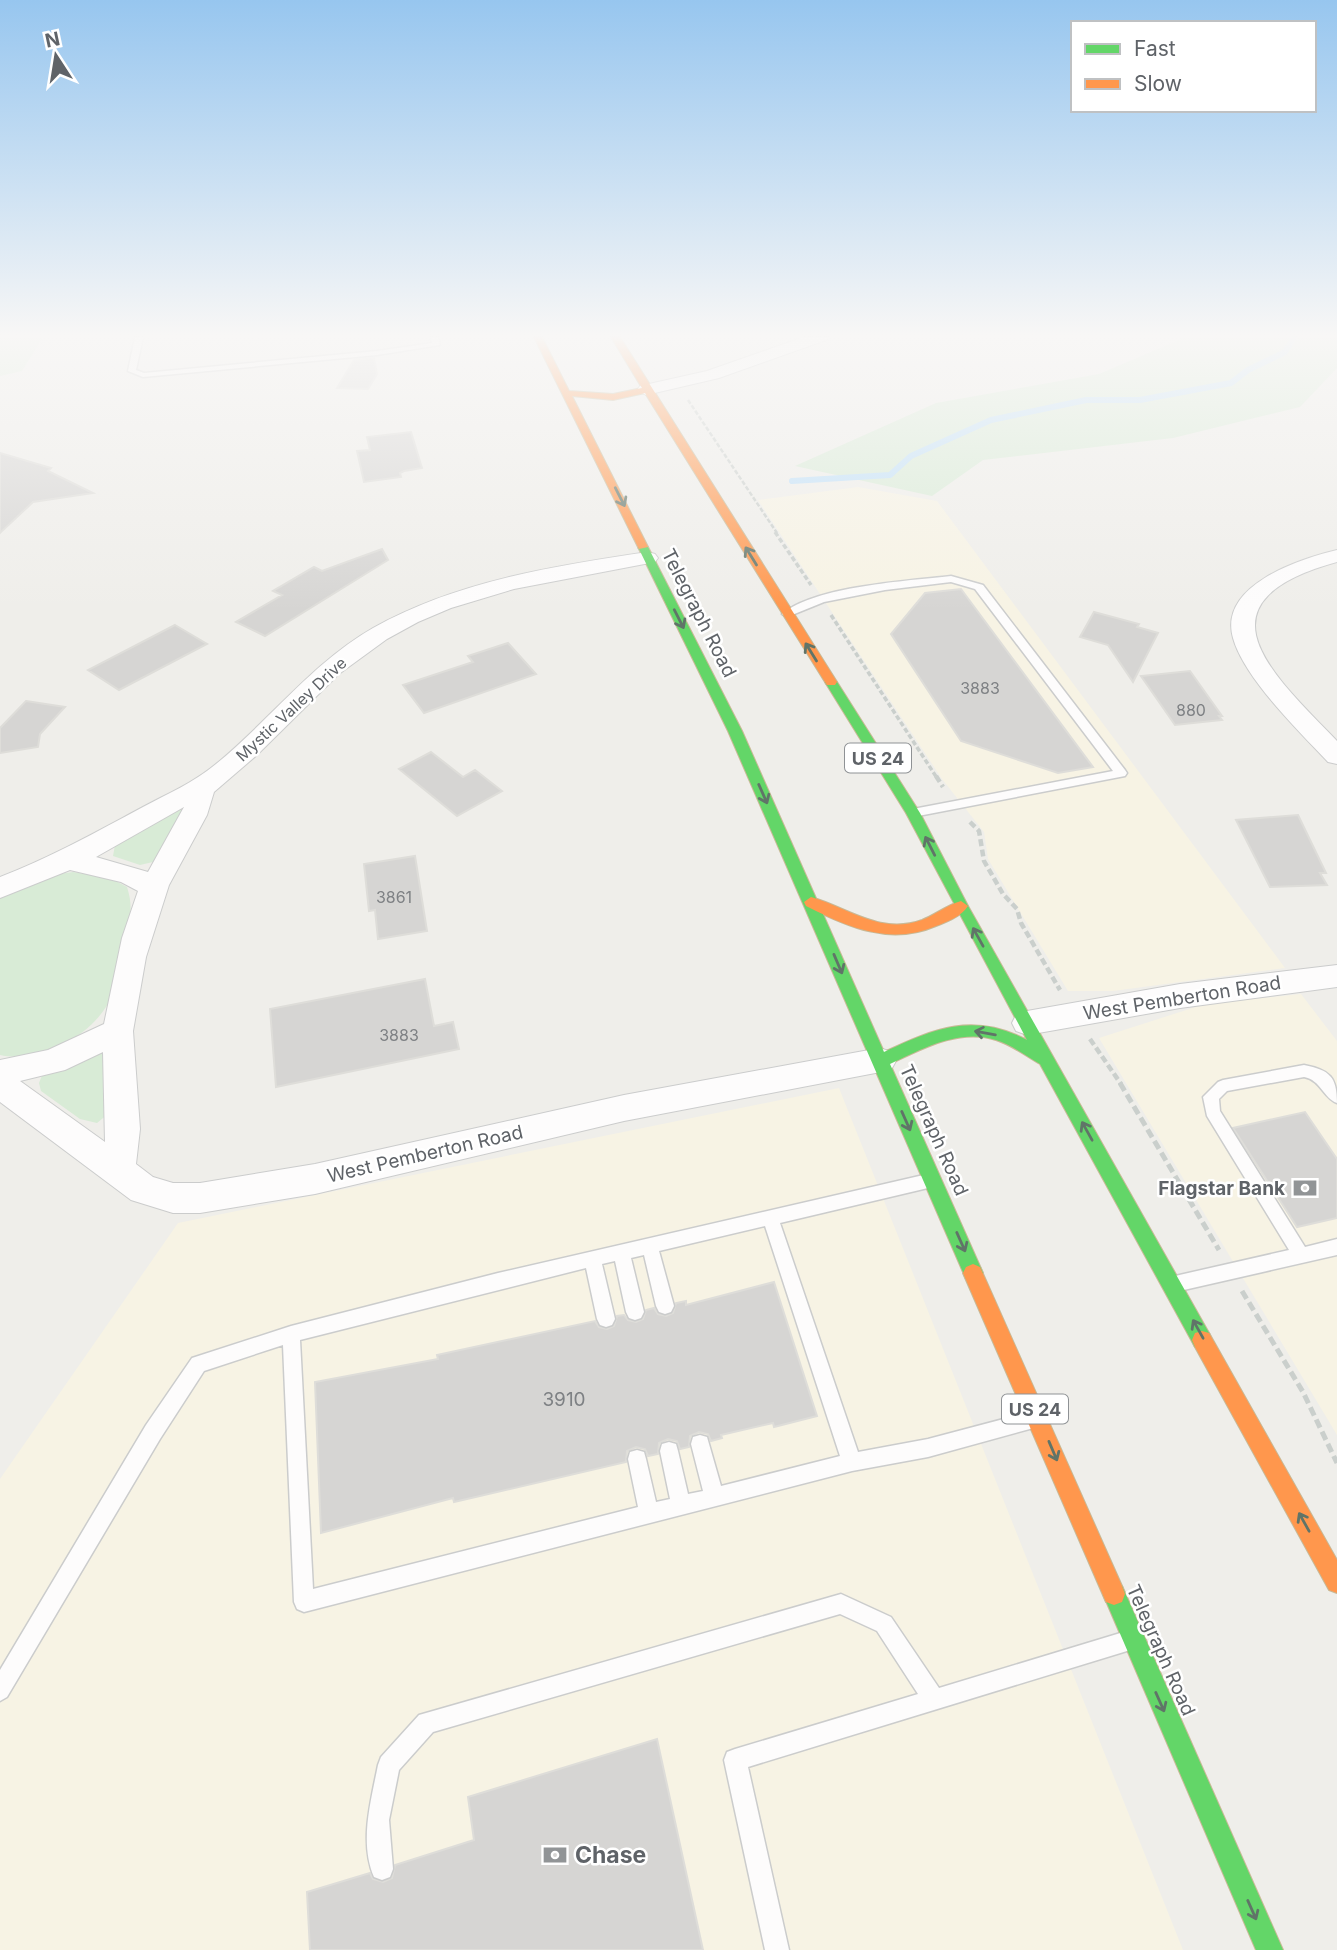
<svg xmlns="http://www.w3.org/2000/svg" width="1337" height="1950" viewBox="0 0 1337 1950" font-family="Inter,sans-serif">
  <style>
    .commercial { fill: #f7f3e4 }
    .green { fill: #d8ebd6 }
    .lines { fill: none; stroke-linecap: round; stroke-linejoin: round }
    .stream { stroke: #bfe0f9; stroke-width: 6 }
    .building { fill: #d6d5d3; stroke: #deddd9; stroke-width: 2 }
    .lane-casing { stroke: #cbcccc; stroke-width: 3 }
    .street-casing { stroke: #cbcccc; stroke-width: 2 }
    .fast-casing { stroke: #c8b996; stroke-width: 2 }
    .slow-casing { stroke: #c8b996; stroke-width: 2 }
    .path-far3 { stroke: #cacfcc; stroke-width: 2.5; stroke-dasharray: 4.5 2; stroke-linecap: butt }
    .path-far2 { stroke: #cacfcc; stroke-width: 3.5; stroke-dasharray: 5 2.5; stroke-linecap: butt }
    .path-far1 { stroke: #cacfcc; stroke-width: 4.5; stroke-dasharray: 7 3.5; stroke-linecap: butt }
    .path { stroke: #cacfcc; stroke-width: 5; stroke-dasharray: 9 4.5; stroke-linecap: butt }
    .lane { fill: #fdfcfc; fill-rule: evenodd }
    .street { fill: #fdfcfc; fill-rule: evenodd }
    .fast { fill: #63d668; fill-rule: evenodd }
    .slow { fill: #ff974d; fill-rule: evenodd }
    .oneway { stroke: #607468 }
    .labels { text-anchor: middle; dominant-baseline: central; stroke-width: 5; stroke-linejoin: round; paint-order: stroke }
    .number-label { font-size: 16px; fill: #7e8184 }
    .far-street-label { font-size: 16px; fill: #5f6368; stroke: #fff }
    .shield { fill: #fff; stroke: #8f9295; stroke-width: 2 }
    .shield-label { font-size: 18px; font-weight: bold; fill: #5f6368 }
    .street-label { font-size: 19px; fill: #5f6368; stroke: #fff }
    .poi-label { font-size: 19px; font-weight: bold; fill: #5f6368; stroke: #fff; text-anchor: end }
    .near-number-label { font-size: 19px; fill: #7e8184 }
    .near-poi-label { font-size: 23px; font-weight: bold; fill: #5f6368; stroke: #fff; text-anchor: start }
  </style>
  <rect width="100%" height="100%" fill="#efeeea"/>
  <!-- commercial -->
  <path class="commercial" d="M858 487 937 501 1285 968 1113 991H1068L988 859 984 832 942 779 758 500Z
    M1301 994 1337 1041V1435L1099 1038 1205 1004Z
    M839 1088 1183 1950H0V1479L178 1223Z"/>
  <!-- green -->
  <path class="green" d="M0 337H43L22 371 0 376Z
    M1186 337H1337V368L1300 407 1173 438 983 460 932 496 795 466 936 403 1099 374Z
    M184 804 191 805 153 862 140 865 113 856 115 845Z
    M73 872 110 878 127 887C135 911 128 926 122 950 117 967 116 992 106 1007 86 1039 37 1063 0 1055V896L53 875Z
    M97 1051 104 1055 108 1114 97 1123 80 1119 41 1091 39 1083 43 1073Z"/>
  <g class="lines">
    <!-- stream -->
    <path class="stream" d="M792 481 890 475 911 456 991 420 1086 400H1140L1231 383 1248 370 1285 352 1294 337"/>
  </g>
  <!-- building -->
  <path class="building" d="M374 358 377 374 368 389 337 388 354 360Z
    M411 432 422 468 404 471 400 473 401 477 364 482 357 451 370 450 367 437Z
    M0 453 51 468 48 471 93 493 33 502 0 533Z
    M382 549 388 560 265 636 236 622 282 595 273 591 314 567 322 571Z
    M961 589 1093 767 1058 773 961 741 891 634 925 593Z
    M1094 612 1139 624 1137 627 1158 633 1133 682 1108 645 1080 637Z
    M175 625 207 644 119 690 88 670Z
    M508 643 536 674 424 713 403 685 473 662 468 656Z
    M1190 671 1222 716H1219L1222 720 1175 725 1141 676Z
    M26 701 65 707 40 734 38 747 0 753V728Z
    M431 752 463 777 475 770 502 791 457 816 399 769Z
    M1298 815 1326 873H1320L1327 885 1270 887 1236 820Z
    M415 856 427 931 378 939 375 910 369 911 364 864Z
    M425 979 434 1026 453 1022 459 1049 276 1087 270 1009Z
    M1305 1112 1337 1159V1218L1297 1227 1233 1128Z
    M774 1282 817 1416 774 1427 773 1423 721 1435 722 1438 711 1441 708 1434 699 1432 690 1436 689 1447 680 1449 677 1441 668 1439 659 1443 658 1454 648 1456 645 1449 636 1447 627 1451 626 1462 454 1502 453 1498 321 1533 315 1382 438 1359 437 1355 595 1321 599 1327 607 1329 614 1326 617 1316 624 1315 628 1320 636 1322 643 1319 646 1310 654 1308 658 1314 666 1316 673 1313 676 1303 686 1301V1305Z
    M657 1739 703 1950H310L307 1892 370 1873 373 1879 383 1882 392 1878 395 1865 474 1840 468 1797Z"/>
  <g class="lines">
    <!-- lane casing -->
    <g class="lane-casing">
      <path id="lane" d="M135 337H143L136 370 144 373 377 351 432 343 430 337H438L440 345 377 355 143 377 128 371Z
        M951 576 983 585 1125 770 1127 773 1125 776 913 817 909 816 907 813 909 810 913 809 1113 771 975 589 951 582 885 590 824 602 787 617 782 614C816 586 907 581 951 576Z
        M1304 1065C1330 1070 1337 1077 1337 1103 1323 1098 1321 1080 1304 1077L1227 1091 1219 1099 1220 1111 1305 1247 1337 1239V1255L1175 1292 1169 1290 1166 1284 1169 1278 1175 1276 1289 1250 1207 1116 1203 1097 1218 1082 1223 1080Z
        M928 1174 934 1176 936 1181 934 1186 928 1188 780 1223 858 1452 928 1439 1030 1412 1037 1415 1039 1421 1037 1427 928 1457 852 1471 304 1612 297 1609 294 1602 283 1345 204 1371 160 1439 7 1697 0 1701V1670L146 1425 192 1358 291 1326 498 1273ZM765 1226 840 1456 721 1486 707 1437 700 1435 693 1437 691 1444 703 1491 688 1494 678 1451 676 1444 669 1442 662 1444 660 1451 670 1499 656 1502 646 1459 644 1452 637 1450 630 1452 628 1459 638 1507 313 1589 300 1340 586 1268 597 1319 600 1325 606 1327 612 1325 615 1319 602 1264 615 1261 626 1312 629 1318 635 1320 641 1318 644 1312 631 1258 644 1255 656 1306 659 1312 665 1314 671 1312 674 1306 659 1251Z
        M841 1594 891 1617 939 1688 1127 1631 1134 1634 1137 1641 1134 1648 1127 1651 748 1767 789 1950H765L724 1760 727 1752 735 1749 918 1694 877 1631 840 1614 433 1732 399 1770 389 1820 393 1869 390 1877 382 1880 374 1877C359 1842 371 1801 378 1765L381 1757 419 1715Z"/>
    </g>
    <!-- street casing -->
    <g class="street-casing">
      <path id="street" d="M804 337H828L826 340 719 378 646 395 637 390 640 386 707 371Z
        M1337 550V562C1192 602 1270 672 1337 741V764L1328 762C1299 731 1244 678 1233 638 1218 585 1300 559 1337 550Z
        M648 552 655 554 658 558 655 562 514 589 451 608 418 622 387 639 339 674 257 755 214 792 207 815 169 885 146 957 133 1031 140 1129 136 1164 153 1177 173 1183H200L315 1164 624 1095 880 1048 891 1052 896 1061 891 1070 624 1121 315 1194 200 1213H173L131 1200 0 1102V1060L48 1050 104 1024 122 938 138 891 121 882 70 870 0 898V877C50 858 96 832 143 807 169 793 193 783 216 764 270 720 312 663 373 628 457 581 554 566 648 552ZM184 807 148 872 96 857ZM103 1052 105 1142 20 1081 65 1070Z
        M1337 965V987L1180 1008 1027 1035 1016 1031 1012 1023 1016 1015 1027 1011 1180 984Z"/>
    </g>
    <!-- fast casing -->
    <g class="fast-casing">
      <path id="fast" d="M639 545 648 547 742 731 884 1052C935 1028 974 1012 1027 1040L906 813 825 682 831 678 837 682 920 813 968 906 1209 1333 1212 1340 1209 1347 1202 1349 1195 1347 1040 1064C1026 1056 1012 1045 996 1040 959 1028 922 1049 890 1064L983 1273 980 1279 973 1282 966 1279 728 731 638 547Z
        M1114 1583 1122 1586 1283 1950H1256L1103 1594 1106 1586Z"/>
    </g>
    <!-- slow casing -->
    <g class="slow-casing">
      <path id="slow" d="M534 337H542L569 391 613 394 642 388 611 337H620L837 682 835 685H827L825 682 645 393 613 400 572 396 648 547 639 549Z
        M811 897C849 908 880 935 922 920 935 915 947 905 961 901L968 906C962 916 947 922 936 926 890 946 848 927 806 906L804 902Z
        M973 1264 980 1267 1122 1586 1125 1594 1122 1602 1114 1605 1106 1602 963 1273 966 1267Z
        M1202 1331 1209 1333 1337 1560V1593L1329 1590 1195 1347 1192 1340 1195 1333Z"/>
    </g>
    <!-- path-far3 -->
    <path class="path-far3" d="M688 400 777 533"/>
    <!-- path-far2 -->
    <path class="path-far2" d="M775 532 811 585
      M831 615 937 778"/>
    <!-- path-far1 -->
    <path class="path-far1" d="M936 776 943 787
      M970 822 979 831 984 861 1003 894 1017 909 1021 923 1060 990
      M1090 1039 1121 1084"/>
    <!-- path -->
    <path class="path" d="M1120 1083 1219 1250
      M1242 1291 1303 1392 1337 1463"/>
    <!-- lane -->
    <use href="#lane" class="lane"/>
    <!-- street -->
    <use href="#street" class="street"/>
    <!-- fast -->
    <use href="#fast" class="fast"/>
    <!-- slow -->
    <use href="#slow" class="slow"/>
  </g>
  <!-- one-way arrows -->
  <defs><path id="oneway-shaft" d="M-6 0H5M1.5-3L5.5 0L1.5 3" fill="none" stroke-width="1.6" stroke-linecap="round" stroke-linejoin="round" transform="scale(1.75)"/></defs>
  <g class="oneway">
    <use href="#oneway-shaft" transform="translate(620 497) rotate(63)"/>
    <use href="#oneway-shaft" transform="translate(751 556) rotate(-122)"/>
    <use href="#oneway-shaft" transform="translate(679 619) rotate(63)"/>
    <use href="#oneway-shaft" transform="translate(811 652) rotate(-122)"/>
    <use href="#oneway-shaft" transform="translate(763 794) rotate(66)"/>
    <use href="#oneway-shaft" transform="translate(930 846) rotate(-117)"/>
    <use href="#oneway-shaft" transform="translate(978 937) rotate(-119)"/>
    <use href="#oneway-shaft" transform="translate(838 964) rotate(67)"/>
    <use href="#oneway-shaft" transform="translate(985 1033) rotate(-170)"/>
    <use href="#oneway-shaft" transform="translate(906 1121) rotate(66)"/>
    <use href="#oneway-shaft" transform="translate(1087 1131) rotate(-119)"/>
    <use href="#oneway-shaft" transform="translate(961 1242) rotate(66)"/>
    <use href="#oneway-shaft" transform="translate(1198 1329) rotate(-119)"/>
    <use href="#oneway-shaft" transform="translate(1053 1451) rotate(67)"/>
    <use href="#oneway-shaft" transform="translate(1304 1522) rotate(-119)"/>
    <use href="#oneway-shaft" transform="translate(1160 1702) rotate(66)"/>
    <use href="#oneway-shaft" transform="translate(1252 1910) rotate(66)"/>
  </g>
  <!-- sky -->
  <linearGradient id="sky" x2="0" y2="1"><stop stop-color="#97c6ef"/><stop offset="0.55" stop-color="#f8f7f6"/><stop offset="1" stop-color="#f8f7f6" stop-opacity="0"/></linearGradient>
  <rect width="1337" height="610" fill="url(#sky)"/>
  <!-- icons -->
  <defs>
    <g id="bank-bare" transform="scale(1.89)"><path d="M-6-4H6V4H-6ZM0-2.3a2.3 2.3 0 1 0 0 4.6a2.3 2.3 0 1 0 0-4.6Z" fill="#919496" stroke="#fff" stroke-width="2.5" paint-order="stroke"/></g>
  </defs>
  <g fill-rule="evenodd">
    <use href="#bank-bare" x="1305" y="1188"/>
    <use href="#bank-bare" x="555" y="1855"/>
  </g>
  <g class="labels">
    <!-- number labels -->
    <g class="number-label">
      <text x="980" y="688">3883</text>
      <text x="1191" y="710">880</text>
      <text x="394" y="897">3861</text>
      <text x="399" y="1035">3883</text>
    </g>
    <!-- far-street labels -->
    <g class="far-street-label">
      <text transform="translate(291 709) rotate(-43)">Mystic Valley Drive</text>
    </g>
    <!-- shield labels -->
    <g class="shield">
      <rect x="845" y="743.5" width="66" height="29" rx="5"/>
      <rect x="1002" y="1394.5" width="66" height="29" rx="5"/>
    </g>
    <g class="shield-label">
      <text x="878" y="758">US 24</text>
      <text x="1035" y="1409">US 24</text>
    </g>
    <!-- street labels -->
    <g class="street-label">
      <text transform="translate(699 613) rotate(63)">Telegraph Road</text>
      <text transform="translate(1182 998) rotate(-9)">West Pemberton Road</text>
      <text transform="translate(934 1130) rotate(66)">Telegraph Road</text>
      <text transform="translate(425 1154) rotate(-13)">West Pemberton Road</text>
      <text transform="translate(1161 1650) rotate(66)">Telegraph Road</text>
    </g>
    <!-- poi labels -->
    <g class="poi-label">
      <text x="1285" y="1188">Flagstar Bank</text>
    </g>
    <!-- near-number labels -->
    <g class="near-number-label">
      <text x="564" y="1399">3910</text>
    </g>
    <!-- near-poi labels -->
    <g class="near-poi-label">
      <text x="575" y="1855">Chase</text>
    </g>
  </g>
  <!-- legend -->
  <rect x="1071" y="21" width="245" height="91" fill="#ffffff" stroke="#bfc1c3" stroke-width="2"/>
  <rect x="1085" y="44" width="35" height="10" fill="#63d668" stroke="#bfc1c3" stroke-width="2"/>
  <text x="1134" y="56" font-size="21" fill="#5f6368">Fast</text>
  <rect x="1085" y="79" width="35" height="10" fill="#ff974d" stroke="#bfc1c3" stroke-width="2"/>
  <text x="1134" y="91" font-size="21" fill="#5f6368">Slow</text>
  <!-- north arrow -->
  <g transform="translate(56 56) rotate(348)" stroke="#ffffff" stroke-width="5" paint-order="stroke">
  <path d="M0-5L12 26L0 18L-12 26Z" fill="#5f6368"/>
  <text y="-10" font-size="19" font-weight="bold" text-anchor="middle" fill="#5f6368">N</text>
  </g>
</svg>
